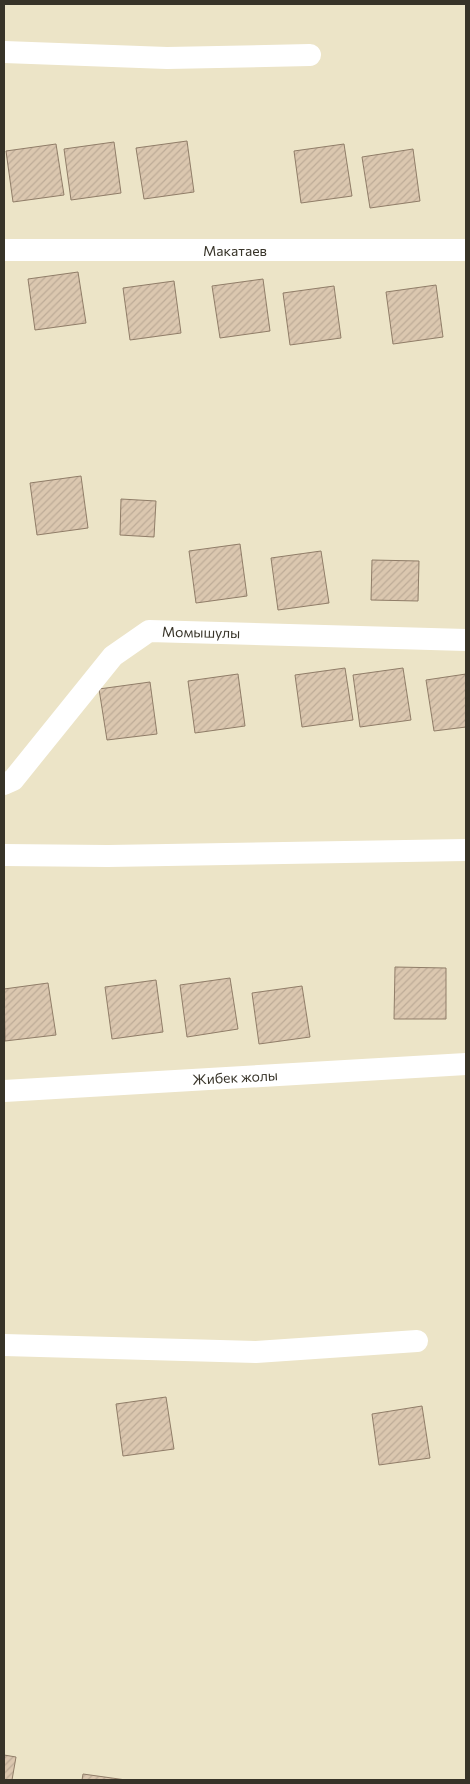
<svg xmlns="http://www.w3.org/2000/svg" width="470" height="1784" viewBox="0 0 470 1784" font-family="Commissioner,sans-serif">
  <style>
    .building { fill: url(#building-hatch); stroke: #907d68 }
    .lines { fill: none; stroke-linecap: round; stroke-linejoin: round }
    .minor { stroke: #fff; stroke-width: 22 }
    .labels { text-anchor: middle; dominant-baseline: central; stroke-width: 5; stroke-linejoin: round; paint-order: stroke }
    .street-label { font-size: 14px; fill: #373328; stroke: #fff }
  </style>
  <defs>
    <pattern id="building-hatch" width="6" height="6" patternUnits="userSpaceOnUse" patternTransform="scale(1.25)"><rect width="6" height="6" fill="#dbc7af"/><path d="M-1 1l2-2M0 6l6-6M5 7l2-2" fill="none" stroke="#bdab97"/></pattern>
  </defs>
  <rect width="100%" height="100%" fill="#ece4c7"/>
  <!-- building -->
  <path class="building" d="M187 141 194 192 144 199 136 148Z
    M114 142 121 193 71 200 64 149Z
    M56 144 64 195 13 202 6 151Z
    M344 144 352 196 301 203 294 151Z
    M413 149 420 201 370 208 362 157Z
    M78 272 86 323 35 330 28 279Z
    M263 279 270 331 220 338 212 286Z
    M174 281 181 333 130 340 123 288Z
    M436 285 443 337 393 344 386 292Z
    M334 286 341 338 290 345 283 293Z
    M81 476 88 528 37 535 30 483Z
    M121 499 156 501 154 537 120 535Z
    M240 544 247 596 196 603 189 551Z
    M321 551 329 603 278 610 271 558Z
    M372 560 419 561 418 601 371 600Z
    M345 668 353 720 302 727 295 675Z
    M403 668 411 720 360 727 353 675Z
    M238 674 245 726 195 733 188 681Z
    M466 674V727L434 731 426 680Z
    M150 682 157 734 107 740 99 689Z
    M395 967 446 968V1019H394Z
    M230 978 238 1029 187 1037 180 985Z
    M156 980 163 1032 112 1039 105 987Z
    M48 983 56 1035 5 1041 4 989Z
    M302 986 310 1037 259 1044 252 993Z
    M166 1397 174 1449 123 1456 116 1404Z
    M422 1406 430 1458 379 1465 372 1414Z
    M4 1755 16 1757 12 1780H4Z
    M83 1774 126 1780H82Z"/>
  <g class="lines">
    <!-- minor -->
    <path class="minor" d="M4 52 167 58 310 55
      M4 250H466
      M4 784 13 780 113 656 149 631 466 640
      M4 855 108 856 466 850
      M4 1091 466 1064
      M4 1345 256 1352 417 1341"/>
  </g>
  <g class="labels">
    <!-- street labels -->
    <g class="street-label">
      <text x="235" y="250">Макатаев</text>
      <text transform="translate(201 632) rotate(1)">Момышулы</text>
      <text transform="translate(235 1077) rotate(-3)">Жибек жолы</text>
    </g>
  </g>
  <!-- border -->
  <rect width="470" height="1784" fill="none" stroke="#373328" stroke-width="10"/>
</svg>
